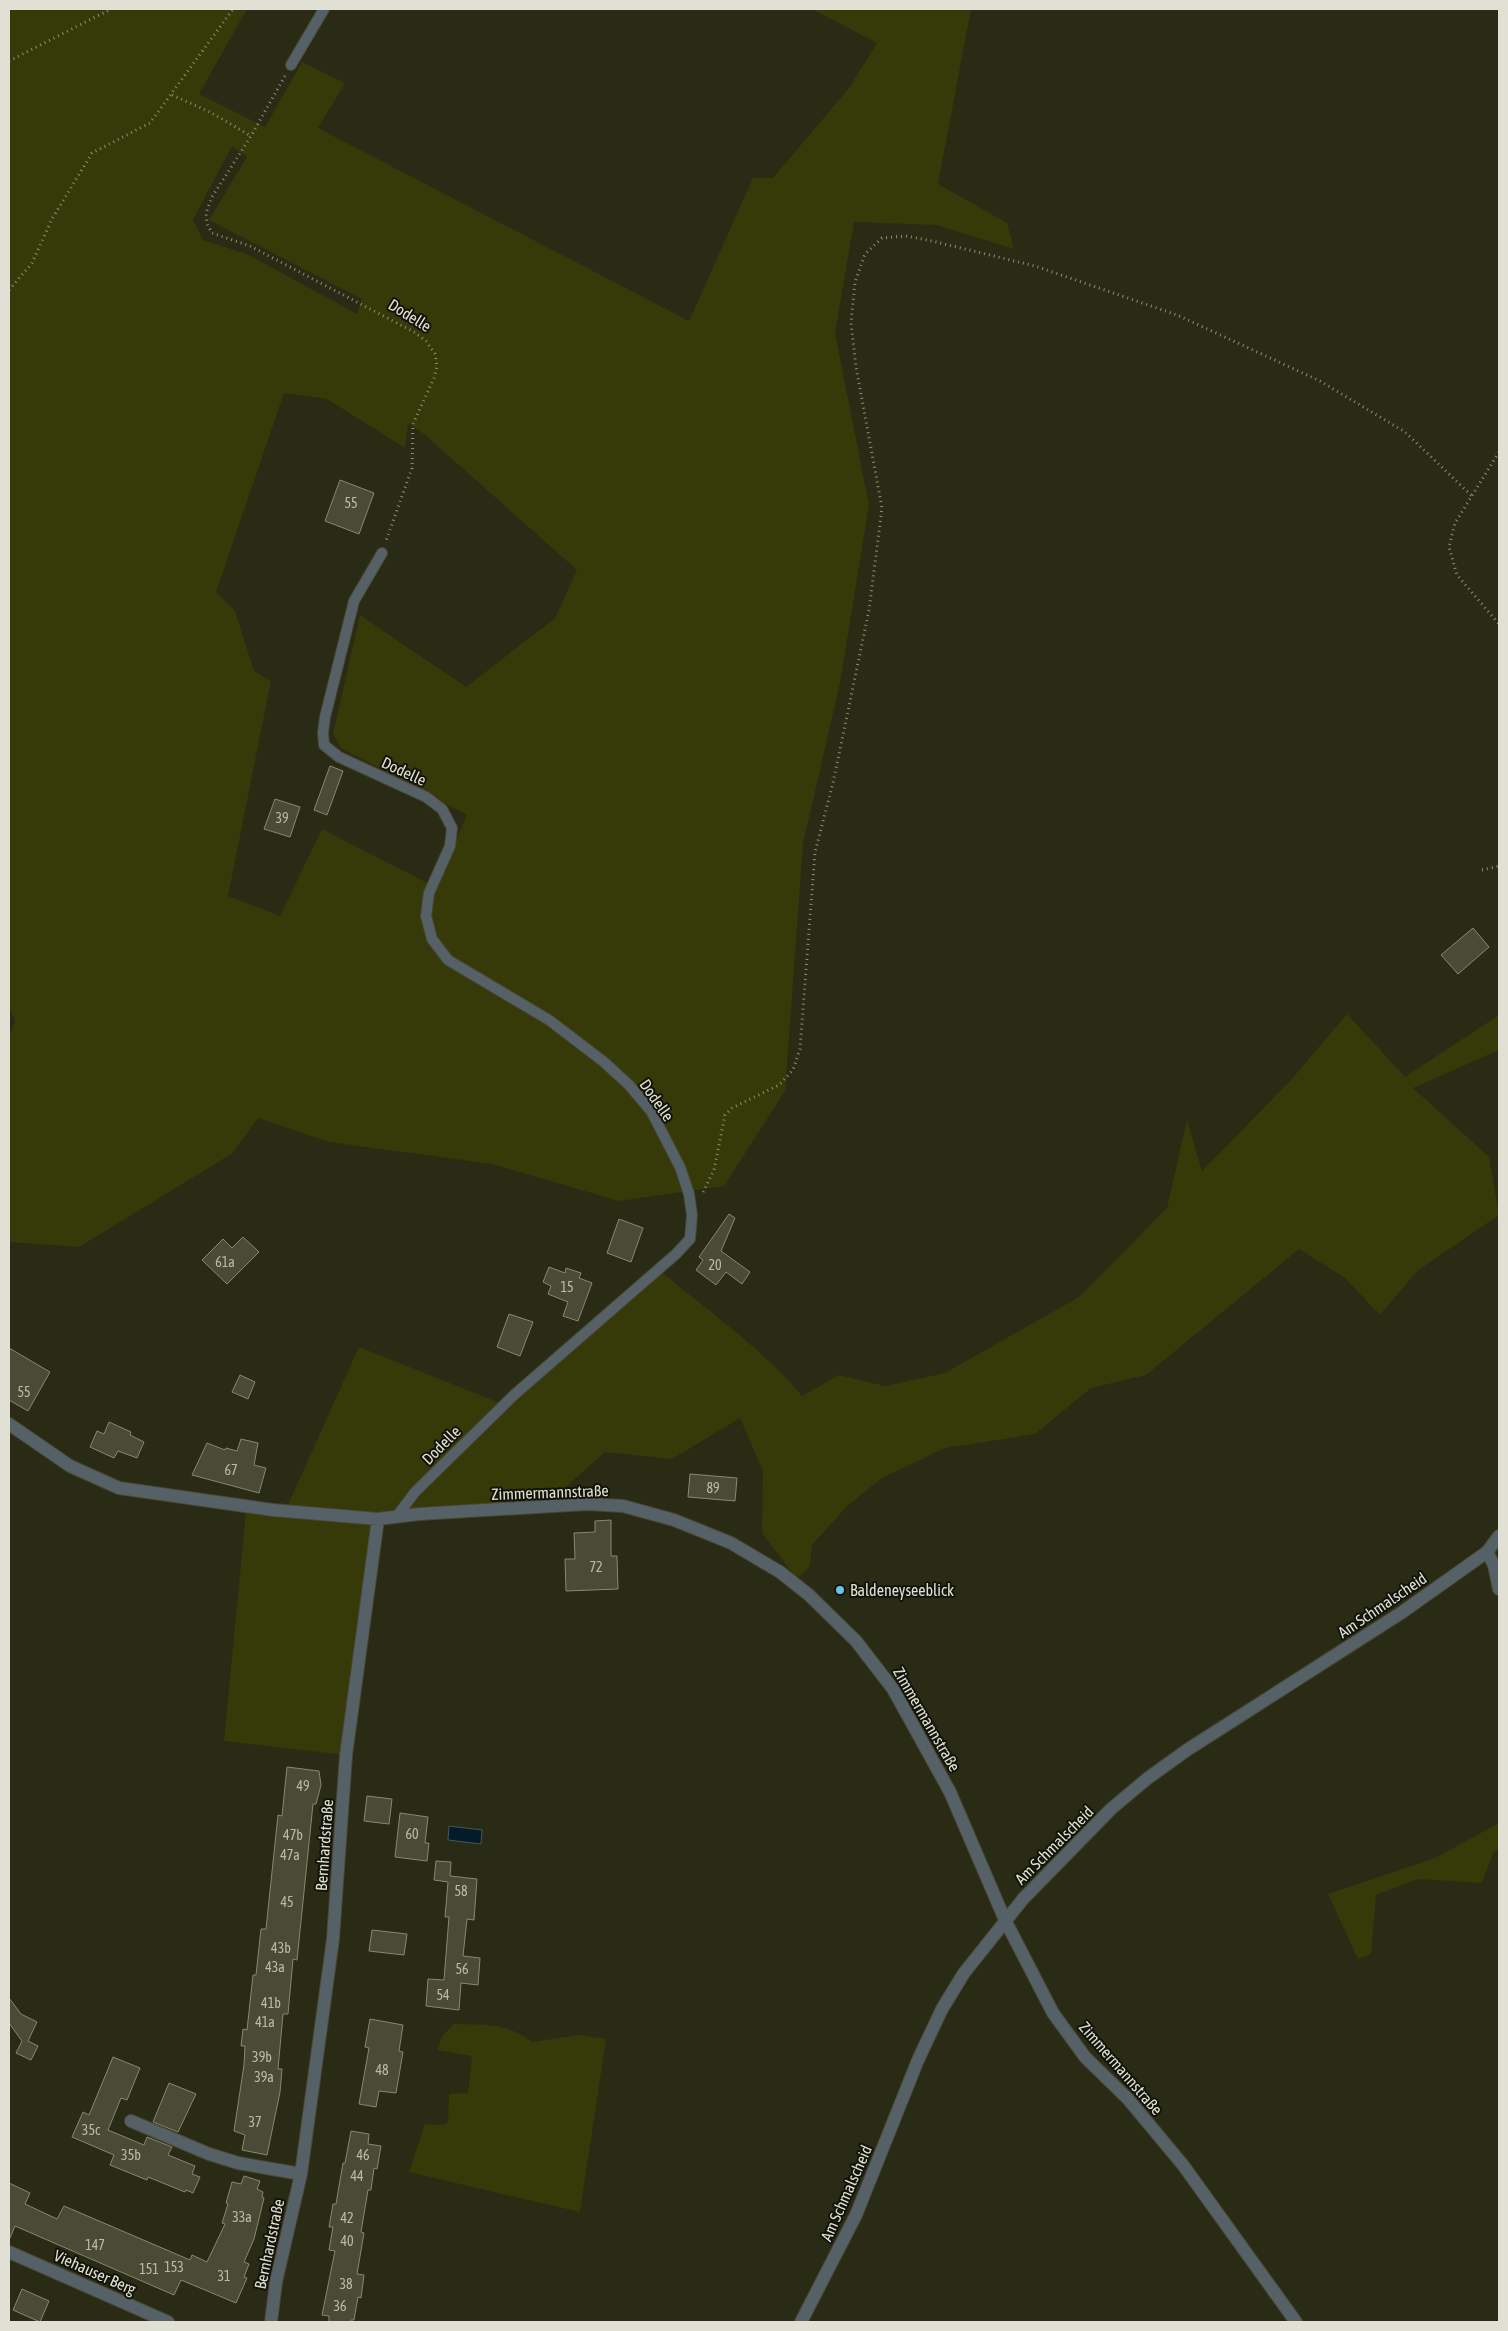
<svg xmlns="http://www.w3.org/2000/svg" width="1508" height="2331" viewBox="0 0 1508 2331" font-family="'Asap Condensed',sans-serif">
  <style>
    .green { fill: #363908; fill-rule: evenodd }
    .water { fill: #021c29; stroke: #45575c }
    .building { fill: #494b34; stroke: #868970 }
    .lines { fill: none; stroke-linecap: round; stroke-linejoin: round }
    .service-casing { stroke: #474834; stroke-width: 12 }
    .minor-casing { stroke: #474834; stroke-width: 14 }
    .path { stroke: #8c8d7c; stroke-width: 3; stroke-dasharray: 1 4; stroke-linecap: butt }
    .service { stroke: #566167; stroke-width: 10 }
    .minor { stroke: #566167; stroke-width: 12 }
    .poi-dot { fill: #6bc3f2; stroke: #121309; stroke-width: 2 }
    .labels { text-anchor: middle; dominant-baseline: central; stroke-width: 4; stroke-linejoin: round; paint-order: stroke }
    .number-label { font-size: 14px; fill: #babcac }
    .street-label { font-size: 16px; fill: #e0e1d4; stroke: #121309 }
    .poi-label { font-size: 16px; fill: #e0e1d4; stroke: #121309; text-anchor: start }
  </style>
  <rect width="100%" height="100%" fill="#2a2b15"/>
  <!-- green -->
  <path class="green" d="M9 9H247L199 94 265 127 302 62 345 83 318 128 689 321 753 178H773L849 88 877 43 812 9H971L938 184 1007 223 1014 249 936 225 854 222 835 333 869 505 840 683 803 844 785 1091 724 1186 619 1201 492 1164 329 1142 258 1118 233 1153 79 1247 9 1242V1036L15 1021 9 1007ZM232 146 247 157 209 220 362 299 357 314 247 254 203 240 193 220ZM284 393 327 399 405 448 408 423 424 434 577 570 555 618 466 687 360 615 333 734 341 748 467 815 435 887 322 829 280 916 228 896 271 681 254 671 235 611 216 592Z
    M1347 1014 1405 1077 1499 1015V1050L1413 1088 1489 1157 1499 1215 1417 1271 1380 1315 1345 1278 1299 1249 1146 1375 1091 1388 1035 1434 945 1448 882 1478 847 1506 812 1545 810 1566 797 1579 762 1533 763 1471 740 1418 672 1459 605 1452 559 1493 557 1504 376 1517 287 1507 359 1347 500 1403 660 1271C706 1309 764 1350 802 1396L839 1375 885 1386 945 1373 1079 1297 1167 1208 1187 1120 1202 1171 1291 1080Z
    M246 1511 375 1523 346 1755 224 1741Z
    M1499 1823V1849L1493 1853 1482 1883 1418 1879 1376 1895 1371 1954 1358 1959 1328 1894 1435 1858Z
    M454 2024C485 2025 506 2022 532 2042L579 2035 606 2039 580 2212 409 2172 425 2124 443 2125 448 2122 449 2094 468 2093 472 2056 437 2050 443 2035Z"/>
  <!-- water -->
  <path class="water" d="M449 1826 482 1830 481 1844 448 1840Z"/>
  <!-- building -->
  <path class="building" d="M340 480 374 493 359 534 325 521Z
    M330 766 343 771 327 815 314 810Z
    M275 799 300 807 290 837 264 829Z
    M1473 928 1489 947 1458 974 1441 955Z
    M729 1214 735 1218 721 1251 750 1272 742 1284 726 1272 716 1285 696 1270 703 1260 699 1257Z
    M619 1219 643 1228 631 1262 607 1253Z
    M243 1237 259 1252 227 1284 202 1260 223 1239 232 1248Z
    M549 1267 565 1273 566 1268 581 1273 579 1278 592 1283 578 1321 563 1316 568 1302 548 1294 551 1286 543 1282Z
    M509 1314 533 1322 520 1356 497 1347Z
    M9 1348 50 1372 28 1411 9 1400Z
    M240 1375 255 1382 248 1399 232 1392Z
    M109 1422 131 1432 130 1435 144 1442 137 1458 118 1451 114 1458 90 1447 97 1431 104 1434Z
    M241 1439 258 1443 254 1465 266 1468 259 1493 192 1475 207 1443 225 1450 226 1448 237 1451Z
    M690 1474 737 1478 735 1501 688 1497Z
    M611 1520V1556H617L618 1589 566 1591 565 1559H575L574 1533 595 1532V1521Z
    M287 1767 319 1771 321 1785 316 1804H313L297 1960 293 1959 288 2014H283L278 2069H282L280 2092 267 2155 242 2150 245 2135 234 2131 244 2065 245 2046H241L243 2029 247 2030 253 1975H256L261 1929H266L278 1815 282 1816Z
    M367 1796 392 1799 389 1824 364 1821Z
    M400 1813 428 1817 425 1843H429L427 1861 395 1857Z
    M436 1861 451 1862 450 1876 477 1879 474 1920 467 1919 463 1956 480 1958 478 1985 461 1983 459 2010 426 2006 428 1979 444 1980 449 1917H445L448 1882 434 1880Z
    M372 1930 407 1934 404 1955 369 1951Z
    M9 1998 21 2014 37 2022 28 2041 38 2046 31 2060 16 2053 22 2041 9 2023Z
    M370 2019 403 2025 399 2051 403 2052 396 2093 379 2091 376 2107 359 2104 369 2048 365 2047Z
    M113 2057 140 2068 127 2100 121 2098 108 2130 144 2145 147 2137 172 2147 168 2155 195 2166 192 2174 200 2177 193 2193 186 2190 185 2192 148 2177 147 2180 110 2165 114 2155 72 2137 83 2112 89 2115Z
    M169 2083 196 2094 178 2132 153 2122Z
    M351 2131 369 2134 368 2144 381 2146 377 2169 374 2168 371 2190H368L361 2232 364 2233 357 2274 364 2275 361 2298 358 2297 354 2320H351L350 2322H329V2316L322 2315 335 2251 329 2250 333 2227H329L333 2204H336L343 2163H345Z
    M244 2176 260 2181 257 2189 263 2192 262 2197 264 2198 254 2239 244 2262 249 2264 244 2277 247 2278 236 2303 181 2280 174 2295 15 2226 9 2240V2183L30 2193 25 2204 57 2219 64 2206 190 2260 192 2255 207 2262 225 2224 222 2223 228 2204 226 2203 232 2182 241 2184Z
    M22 2289 49 2301 40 2322 13 2310Z"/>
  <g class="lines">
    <!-- service casing -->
    <g class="service-casing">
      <path id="service" d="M291 65 324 9
        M382 553 354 601 325 717 323 733 324 745 339 757 426 797 442 809 452 828 450 846 429 893 426 916 432 939 448 960 549 1020 604 1062 629 1085 651 1111 680 1167 689 1194 692 1215 690 1239 676 1254 514 1395 415 1492 397 1516"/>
    </g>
    <!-- minor casing -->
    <g class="minor-casing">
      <path id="minor" d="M9 1424 70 1466 119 1488 273 1510 378 1519 419 1514 587 1504 623 1506 674 1520 731 1543 780 1572 809 1595 856 1641 893 1689 950 1792 1005 1920 1053 2013 1085 2057 1128 2099 1183 2165 1296 2322
        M1487 1552 1494 1565 1499 1589
        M131 2121 209 2154 238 2163 301 2174
        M9 2252 168 2322
        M271 2322 276 2282 301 2174 333 1939 346 1755 378 1519
        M801 2322 856 2215 918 2060 942 2009 964 1973 1023 1899 1111 1809 1148 1778 1187 1750 1401 1613 1487 1552 1499 1536"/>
    </g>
    <!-- path -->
    <path class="path" d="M9 61 111 9
      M285 76 251 136 212 197 206 213 207 224 212 233 250 246 414 332 426 341 435 354 437 366 434 378 413 424 412 468 386 541
      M172 95 210 112 251 136
      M9 290 32 263 52 219 92 153 150 123 233 9
      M1499 452 1455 523 1449 547 1457 575 1499 624
      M1482 870 1499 866
      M703 1192 714 1170 725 1115 732 1108 779 1085 793 1070 800 1049 815 852 833 783 869 610 882 508 856 367 851 323 855 282 865 254 882 238 906 236 932 241 1035 266 1177 315 1320 381 1405 432 1472 496"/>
    <!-- service -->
    <use href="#service" class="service"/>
    <!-- minor -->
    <use href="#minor" class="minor"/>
  </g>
  <!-- markers -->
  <circle class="poi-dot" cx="840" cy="1590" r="5"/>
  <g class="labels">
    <!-- number labels -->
    <g class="number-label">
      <text x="351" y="503">55</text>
      <text x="282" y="818">39</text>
      <text x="225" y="1262">61a</text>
      <text x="715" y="1265">20</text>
      <text x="567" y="1287">15</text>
      <text x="24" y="1392">55</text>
      <text x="231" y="1470">67</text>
      <text x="713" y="1488">89</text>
      <text x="596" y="1567">72</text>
      <text x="303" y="1786">49</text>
      <text x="412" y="1834">60</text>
      <text x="293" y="1835">47b</text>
      <text x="290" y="1855">47a</text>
      <text x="461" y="1891">58</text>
      <text x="287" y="1902">45</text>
      <text x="281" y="1948">43b</text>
      <text x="275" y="1967">43a</text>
      <text x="462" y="1969">56</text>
      <text x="443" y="1995">54</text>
      <text x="271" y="2003">41b</text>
      <text x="265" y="2022">41a</text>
      <text x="262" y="2057">39b</text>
      <text x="382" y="2070">48</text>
      <text x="264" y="2077">39a</text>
      <text x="255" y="2122">37</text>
      <text x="91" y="2130">35c</text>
      <text x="131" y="2155">35b</text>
      <text x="363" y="2155">46</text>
      <text x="357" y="2176">44</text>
      <text x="242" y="2217">33a</text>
      <text x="347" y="2218">42</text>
      <text x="347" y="2241">40</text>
      <text x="95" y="2245">147</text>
      <text x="174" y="2267">153</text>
      <text x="149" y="2269">151</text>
      <text x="224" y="2276">31</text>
      <text x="346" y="2284">38</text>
      <text x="340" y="2306">36</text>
    </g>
    <!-- street labels -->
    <g class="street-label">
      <text transform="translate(410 315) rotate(32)">Dodelle</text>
      <text transform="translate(404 771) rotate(25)">Dodelle</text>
      <text transform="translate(657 1100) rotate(55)">Dodelle</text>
      <text transform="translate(441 1445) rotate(-45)">Dodelle</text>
      <text transform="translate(550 1492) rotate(-2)">Zimmermannstraße</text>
      <text transform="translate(1382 1605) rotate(-34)">Am Schmalscheid</text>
      <text transform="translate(927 1719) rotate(60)">Zimmermannstraße</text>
      <text transform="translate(324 1845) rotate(-86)">Bernhardstraße</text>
      <text transform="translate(1054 1845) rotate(-45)">Am Schmalscheid</text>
      <text transform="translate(1121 2068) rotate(49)">Zimmermannstraße</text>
      <text transform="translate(846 2193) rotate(-66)">Am Schmalscheid</text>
      <text transform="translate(269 2244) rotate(-78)">Bernhardstraße</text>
      <text transform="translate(95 2272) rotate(24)">Viehauser Berg</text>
    </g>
    <!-- poi labels -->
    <g class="poi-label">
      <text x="850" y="1590">Baldeneyseeblick</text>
    </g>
  </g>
  <!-- border -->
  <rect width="1508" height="2331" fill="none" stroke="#e0e1d4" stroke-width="20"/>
</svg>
